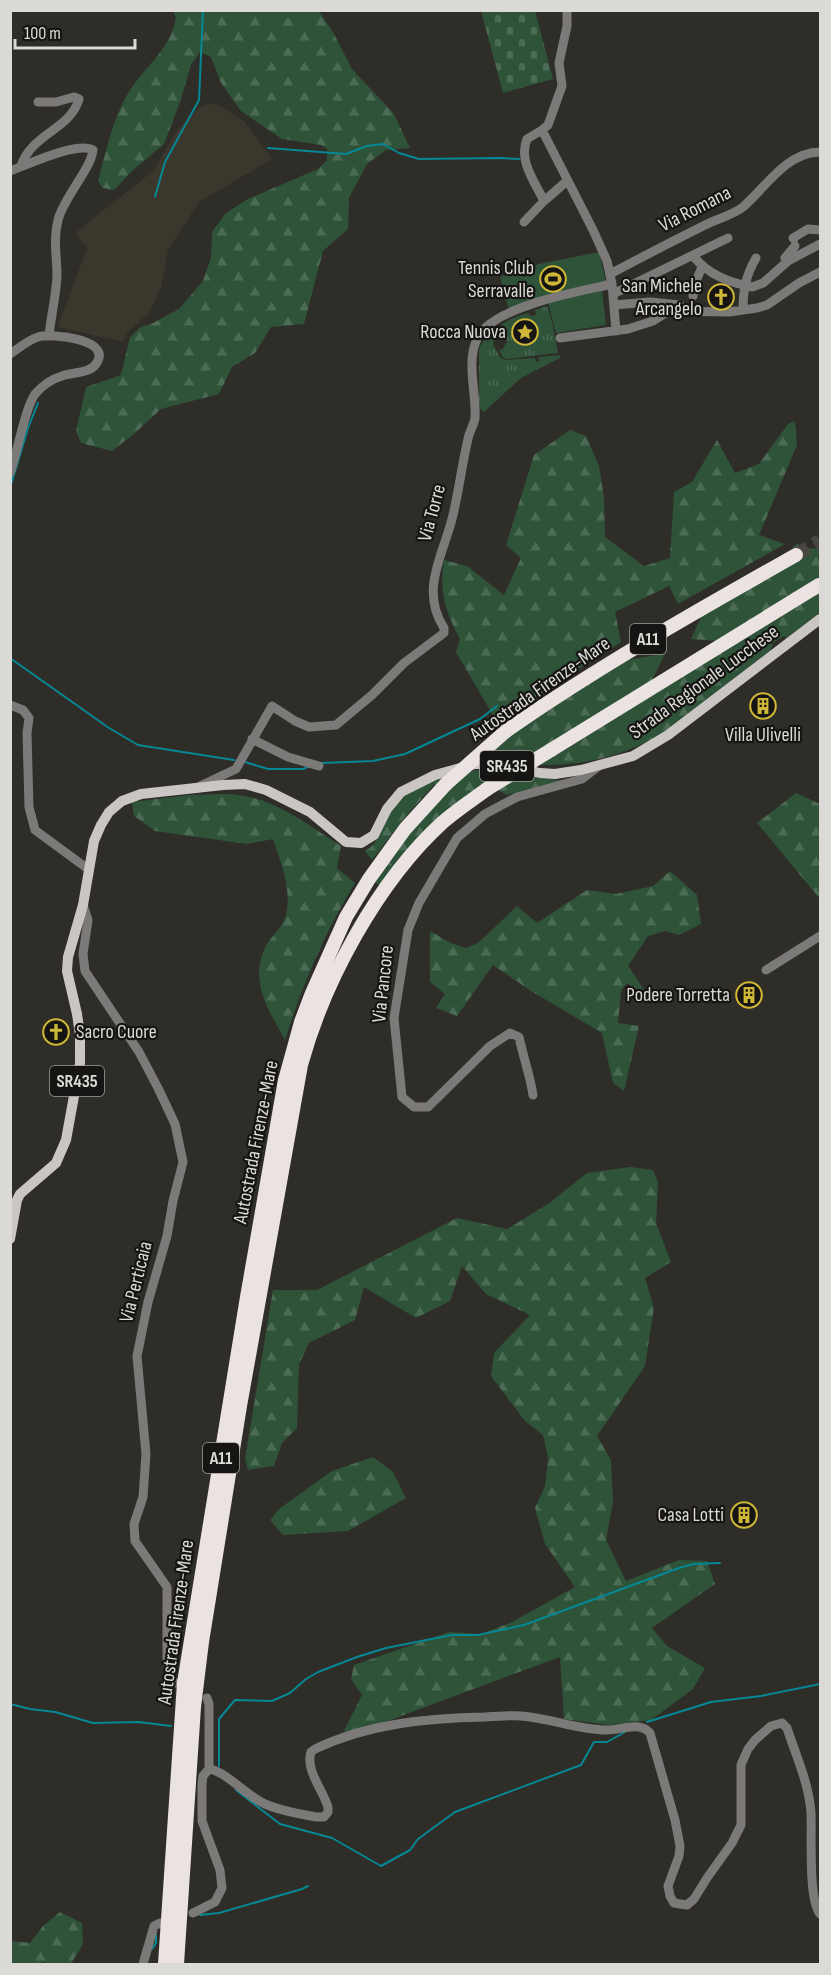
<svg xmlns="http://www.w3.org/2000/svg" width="831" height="1975" viewBox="0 0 831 1975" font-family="'Sofia Sans Condensed',sans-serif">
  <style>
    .built { fill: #3c372c }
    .grass { fill: url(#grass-tufts) }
    .forest { fill: url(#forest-firs) }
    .cemetery { fill: url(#cemetery-stones) }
    .green { fill: #2e5339 }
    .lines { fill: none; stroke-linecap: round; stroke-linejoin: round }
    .stream { stroke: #058895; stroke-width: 2 }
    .highway-tunnel { stroke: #494742; stroke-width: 14; stroke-dasharray: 14 7; stroke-linecap: butt }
    .minor { stroke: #7c7979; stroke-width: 9 }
    .major { stroke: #cbc5c4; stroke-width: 10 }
    .highway { stroke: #ebe3e2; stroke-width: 14 }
    .highway-bridge { stroke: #ebe3e2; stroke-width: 14 }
    .labels { text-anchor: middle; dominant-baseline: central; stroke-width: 4.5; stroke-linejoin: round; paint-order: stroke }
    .shield { fill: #171513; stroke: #a09f9c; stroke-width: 1.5 }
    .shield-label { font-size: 18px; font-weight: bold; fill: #dbdad7 }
    .street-label { font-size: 20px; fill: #dbdad7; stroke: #171513 }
    .poi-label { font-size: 20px; fill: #dbdad7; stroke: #171513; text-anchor: end }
  </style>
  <defs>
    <pattern id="grass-tufts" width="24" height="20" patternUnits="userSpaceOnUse" patternTransform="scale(1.5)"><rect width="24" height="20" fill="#2e5339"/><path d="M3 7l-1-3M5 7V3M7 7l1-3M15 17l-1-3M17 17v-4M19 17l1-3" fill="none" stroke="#4c6b55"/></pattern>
    <pattern id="forest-firs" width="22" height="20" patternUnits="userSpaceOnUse" patternTransform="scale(1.5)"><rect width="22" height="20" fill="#2e5339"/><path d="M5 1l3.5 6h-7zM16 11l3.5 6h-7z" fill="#4c6b55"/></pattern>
    <pattern id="cemetery-stones" width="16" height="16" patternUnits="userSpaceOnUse" patternTransform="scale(1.5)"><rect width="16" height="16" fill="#2e5339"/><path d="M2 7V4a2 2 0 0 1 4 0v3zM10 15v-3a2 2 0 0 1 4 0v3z" fill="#4c6b55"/></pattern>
  </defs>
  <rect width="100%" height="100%" fill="#2f2d28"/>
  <!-- built -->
  <path class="built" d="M209 103 220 106 245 122 272 159 199 202 168 250 161 287 149 313 127 333 123 342 58 327 87 248 75 233 153 171 178 129 199 108Z"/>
  <!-- grass -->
  <path class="grass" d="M547 306 552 322 558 353 507 359 503 358 499 350 503 349 507 342 503 335 496 336 495 331C504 320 515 317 528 313L531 316 536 315 535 310Z
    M494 330 495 338 493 344 500 357 504 360 535 358 536 362 539 361V357L560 355V358L521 378 484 412 481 410 479 404V349L483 342Z"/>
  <!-- forest -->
  <path class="forest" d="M173 11H319L334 34 352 69 394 114 410 148 386 150 367 164 349 198 348 229 323 251 304 324 271 327 255 353 232 367 219 394 161 409 135 433 112 451 81 443 76 431 86 387 121 375 130 337 141 327 151 324 179 309 203 281 211 258 212 232 226 213 248 199 318 169 327 160V149L321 145 282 139 241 111 221 83 211 57 200 52 191 65 180 102 164 144 132 171 114 190 103 188 98 181C106 152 113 117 129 92 145 66 172 48 176 17Z
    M795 421 797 445 759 535 785 544 678 604 669 586 615 612 621 642 497 722 456 652 460 639C445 611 439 592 444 560L467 566 504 595 521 558 506 545 534 455 570 430 586 436 599 466 604 497 605 537 644 566 670 558 674 492 692 482 717 440 735 473 759 464 788 424Z
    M797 544 806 548 820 549V584L719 641 691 639 702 615 799 558 792 547Z
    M820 591V612L787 638 784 636 773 643 771 650 660 735C624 755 588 765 546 765 524 765 503 759 481 759L507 738 625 660 665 654 650 684 546 749 552 758Z
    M492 769 563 781 507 795 487 784 381 886 373 881 394 852 459 777 434 785 406 816 372 860 365 851C380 843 384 822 393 808 409 782 463 770 492 769Z
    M796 793 820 804V899L757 823Z
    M225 794C270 794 305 823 341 846L337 868 355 883C323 936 304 982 285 1040 269 1011 248 980 266 946 272 935 283 927 286 915 292 888 281 864 273 839L247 844 155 831 134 816 132 802 189 795Z
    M670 871 697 895 701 924 679 935 665 931 648 936 628 966 645 991 643 994 627 983 621 991 618 1023 639 1026 624 1091 613 1083 602 1033 531 991 493 965 457 1016 436 1008 445 994 430 982V931L451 943 466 948 478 943 517 906 537 923 587 890 616 894 653 886Z
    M630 1167 653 1170 658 1182 656 1223 671 1262 645 1278 654 1308 645 1366 597 1436 611 1460 613 1502 606 1540 626 1581 679 1560 707 1561 715 1584 652 1628 667 1646 705 1668 693 1689 651 1720 609 1725 564 1719 560 1657 350 1735 344 1731 362 1695 351 1679 354 1665 449 1632 481 1634 510 1623 575 1587 545 1544 535 1508 545 1486 548 1458 543 1435 525 1421 491 1376 494 1353 530 1315 486 1294 462 1266 450 1301 416 1318 364 1287 355 1320 309 1343 299 1364 297 1428 282 1443 274 1466 248 1470 245 1459 273 1290H317L457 1218 507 1229 548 1204 587 1173Z
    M373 1457 393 1472 406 1498 348 1531 283 1535 270 1520 279 1509 332 1471Z
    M60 1912 82 1923 83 1944 72 1962V1964H48L44 1962 37 1964H11V1941L30 1943 43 1926Z"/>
  <!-- cemetery -->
  <path class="cemetery" d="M481 11H535L553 79 503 93Z"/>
  <!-- green -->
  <path class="green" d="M599 252 606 281 509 310 500 277 539 264Z
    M602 289 606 325 556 333 548 303Z"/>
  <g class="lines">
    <!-- stream -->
    <path class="stream" d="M268 148 346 154 367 146 383 144 399 153 419 159 499 158 519 159
      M155 197 165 162 199 100 203 10
      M10 488 28 428 38 403
      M10 658 109 728 138 745 234 760
      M245 762 268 769H303L308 767
      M321 763 373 761 405 754 480 719 497 706
      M10 1704 30 1709 55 1712 93 1723 139 1722 171 1726
      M647 1722 711 1702 761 1696 820 1684
      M219 1766V1719L235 1700 272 1701 290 1693 306 1679 318 1672 357 1657 386 1648 452 1635H478L524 1625 679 1568 694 1564 720 1563
      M236 1790 280 1824 332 1838 381 1866 410 1850 418 1839 455 1812 581 1765 594 1742H607L625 1732
      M200 1915 219 1913 302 1889 308 1886
      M152 1949 156 1943V1935"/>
    <!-- highway-tunnel -->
    <path class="highway-tunnel" d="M796 555 820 541"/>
    <!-- minor -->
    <path class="minor" d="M567 10V26L559 63 562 86 548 125 542 130 527 139C518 161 535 182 544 201L567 181
      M542 130 593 230 607 261 612 284 616 331
      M21 166C32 133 70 130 79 99L74 97 56 102H38
      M10 171C27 165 77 141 93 150 91 169 64 197 58 220 53 239 57 257 57 276 56 296 51 316 49 336
      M524 222 544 201
      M794 239 793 238 808 229 820 230
      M693 256C709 275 728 282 752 287L763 283 788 261 820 244
      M788 261 785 258 795 246
      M610 274C642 257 673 241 705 225 717 219 733 215 743 207 766 187 787 152 820 152
      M613 294 728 238
      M693 296 696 281 702 267
      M614 305 650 302 680 305
      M743 310C743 290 746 275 756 258
      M560 338 628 329 653 321 669 311 729 312 757 308 767 305 799 283 820 272
      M10 354C19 348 28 340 38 337 51 333 114 339 96 364 89 374 72 372 62 376 52 379 42 386 35 394 25 408 17 454 10 473
      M10 705 23 710 29 718 27 733 29 807 35 830 88 869
      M252 739 288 757 319 766
      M200 786 236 769 272 706 295 721 309 727 336 725 372 695 404 663 444 633V628C419 589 444 554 453 515 459 490 462 464 468 439 469 432 474 425 475 418 477 390 462 352 484 329 509 304 577 292 612 284
      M83 905 88 920 83 954 85 971 139 1052 158 1088 175 1124 183 1162 173 1201 167 1236 148 1302 137 1356 146 1454 143 1497 134 1524 135 1541 167 1587V1661L170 1677 175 1683
      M766 970 820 936
      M533 1095C530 1075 523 1056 519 1037L510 1033 490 1046 428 1107H414L402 1097 394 1018 408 930 419 903 457 838 485 814 517 797 582 779 599 766
      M209 1769C224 1770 248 1797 265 1804 281 1811 300 1814 316 1817H324L328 1812V1807C323 1790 305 1770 311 1752L315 1749C367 1724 427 1718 485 1717 497 1716 509 1715 521 1716 550 1718 578 1730 607 1730 622 1730 639 1721 650 1733L675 1820 680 1846 679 1856 668 1886 670 1896 674 1903 687 1905 694 1899 707 1878 732 1843 741 1825V1765L748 1749 755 1740 771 1726 782 1723 787 1728C796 1756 809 1783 811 1813 812 1835 808 1899 820 1914
      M193 1913 215 1902 222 1888 220 1870 202 1821V1784L203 1776 209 1769V1704L207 1698
      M143 1964 154 1926 160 1923"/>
    <!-- major -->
    <path class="major" d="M10 1239 17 1200 20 1194 56 1163 66 1140 80 1063V1035L77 1014 67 971 68 957 83 905 94 841 101 825 109 812 122 801 141 794 223 785 245 784 266 790 310 812 346 842 361 843 374 835 387 809 401 792 435 775 475 764H486L505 765 540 773 555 774 581 770 633 756 668 735 820 619"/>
    <!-- highway -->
    <path class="highway" d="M506 731C599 666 697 611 796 555
      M551 750 819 585
      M165 1964 184 1683 247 1297 285 1080 301 1022 312 993 346 917 369 879 405 829 446 784
      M177 1964 194 1707 202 1642 240 1406 301 1065C324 981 378 881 443 822 457 810 472 800 487 789"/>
    <!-- highway-bridge -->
    <path class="highway-bridge" d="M446 784 506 731
      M487 789 551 750"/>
  </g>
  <!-- icons -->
  <defs>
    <g id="stadium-ring" transform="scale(1.35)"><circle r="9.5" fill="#171513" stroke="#cfb837" stroke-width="1.5"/><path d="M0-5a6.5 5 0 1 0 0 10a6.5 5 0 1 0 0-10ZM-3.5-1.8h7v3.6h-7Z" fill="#cfb837"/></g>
    <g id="church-ring" transform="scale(1.35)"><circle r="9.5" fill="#171513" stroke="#cfb837" stroke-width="1.5"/><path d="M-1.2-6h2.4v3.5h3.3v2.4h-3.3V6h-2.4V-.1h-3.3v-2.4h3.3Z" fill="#cfb837"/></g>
    <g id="sight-ring" transform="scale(1.35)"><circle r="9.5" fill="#171513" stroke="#cfb837" stroke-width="1.5"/><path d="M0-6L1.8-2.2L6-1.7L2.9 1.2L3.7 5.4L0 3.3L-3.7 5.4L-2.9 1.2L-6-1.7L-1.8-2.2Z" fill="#cfb837"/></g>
    <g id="building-ring" transform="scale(1.35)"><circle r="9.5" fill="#171513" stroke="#cfb837" stroke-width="1.5"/><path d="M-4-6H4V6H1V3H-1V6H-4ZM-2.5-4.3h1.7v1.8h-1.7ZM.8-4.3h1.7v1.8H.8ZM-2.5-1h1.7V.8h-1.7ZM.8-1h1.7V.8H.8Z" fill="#cfb837"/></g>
  </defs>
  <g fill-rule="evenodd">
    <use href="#stadium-ring" x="553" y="279"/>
    <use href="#church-ring" x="721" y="297"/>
    <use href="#sight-ring" x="525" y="332"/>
    <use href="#building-ring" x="763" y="706"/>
    <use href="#building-ring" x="749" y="995"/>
    <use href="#church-ring" x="56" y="1032"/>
    <use href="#building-ring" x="744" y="1515"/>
  </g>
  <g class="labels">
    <!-- shield labels -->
    <g class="shield">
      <rect x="630" y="624" width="36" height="30" rx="4.5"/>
      <rect x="480" y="751" width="54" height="30" rx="4.5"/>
      <rect x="50" y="1066" width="54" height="30" rx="4.5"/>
      <rect x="203" y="1443" width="36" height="30" rx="4.5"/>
    </g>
    <g class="shield-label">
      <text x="648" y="639">A11</text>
      <text x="507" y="766">SR435</text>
      <text x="77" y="1081">SR435</text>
      <text x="221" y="1458">A11</text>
    </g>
    <!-- street labels -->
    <g class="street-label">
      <text transform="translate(695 209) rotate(-27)">Via Romana</text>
      <text transform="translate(432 513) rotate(-75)">Via Torre</text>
      <text transform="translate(704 682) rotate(-36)">Strada Regionale Lucchese</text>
      <text transform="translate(540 689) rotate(-35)">Autostrada Firenze-Mare</text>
      <text transform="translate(383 984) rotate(-84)">Via Pancore</text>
      <text transform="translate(256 1142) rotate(-79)">Autostrada Firenze-Mare</text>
      <text transform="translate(136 1282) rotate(-76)">Via Perticaia</text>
      <text transform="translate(176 1622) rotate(-82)">Autostrada Firenze-Mare</text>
    </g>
    <!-- poi labels -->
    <g class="poi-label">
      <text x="534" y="268">Tennis Club<tspan x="534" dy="23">Serravalle</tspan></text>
      <text x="702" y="286">San Michele<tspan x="702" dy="23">Arcangelo</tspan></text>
      <text x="506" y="332">Rocca Nuova</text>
      <text x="763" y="735" text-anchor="middle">Villa Ulivelli</text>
      <text x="730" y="995">Podere Torretta</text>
      <text x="76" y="1032" text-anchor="start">Sacro Cuore</text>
      <text x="724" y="1515">Casa Lotti</text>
    </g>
  </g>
  <!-- border -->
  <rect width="831" height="1975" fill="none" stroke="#dbdad7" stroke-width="24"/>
  <!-- scale -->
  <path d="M15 39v9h120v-9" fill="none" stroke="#dbdad7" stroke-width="3"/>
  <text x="24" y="39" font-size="18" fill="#dbdad7" stroke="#171513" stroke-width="4.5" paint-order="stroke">100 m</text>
</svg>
